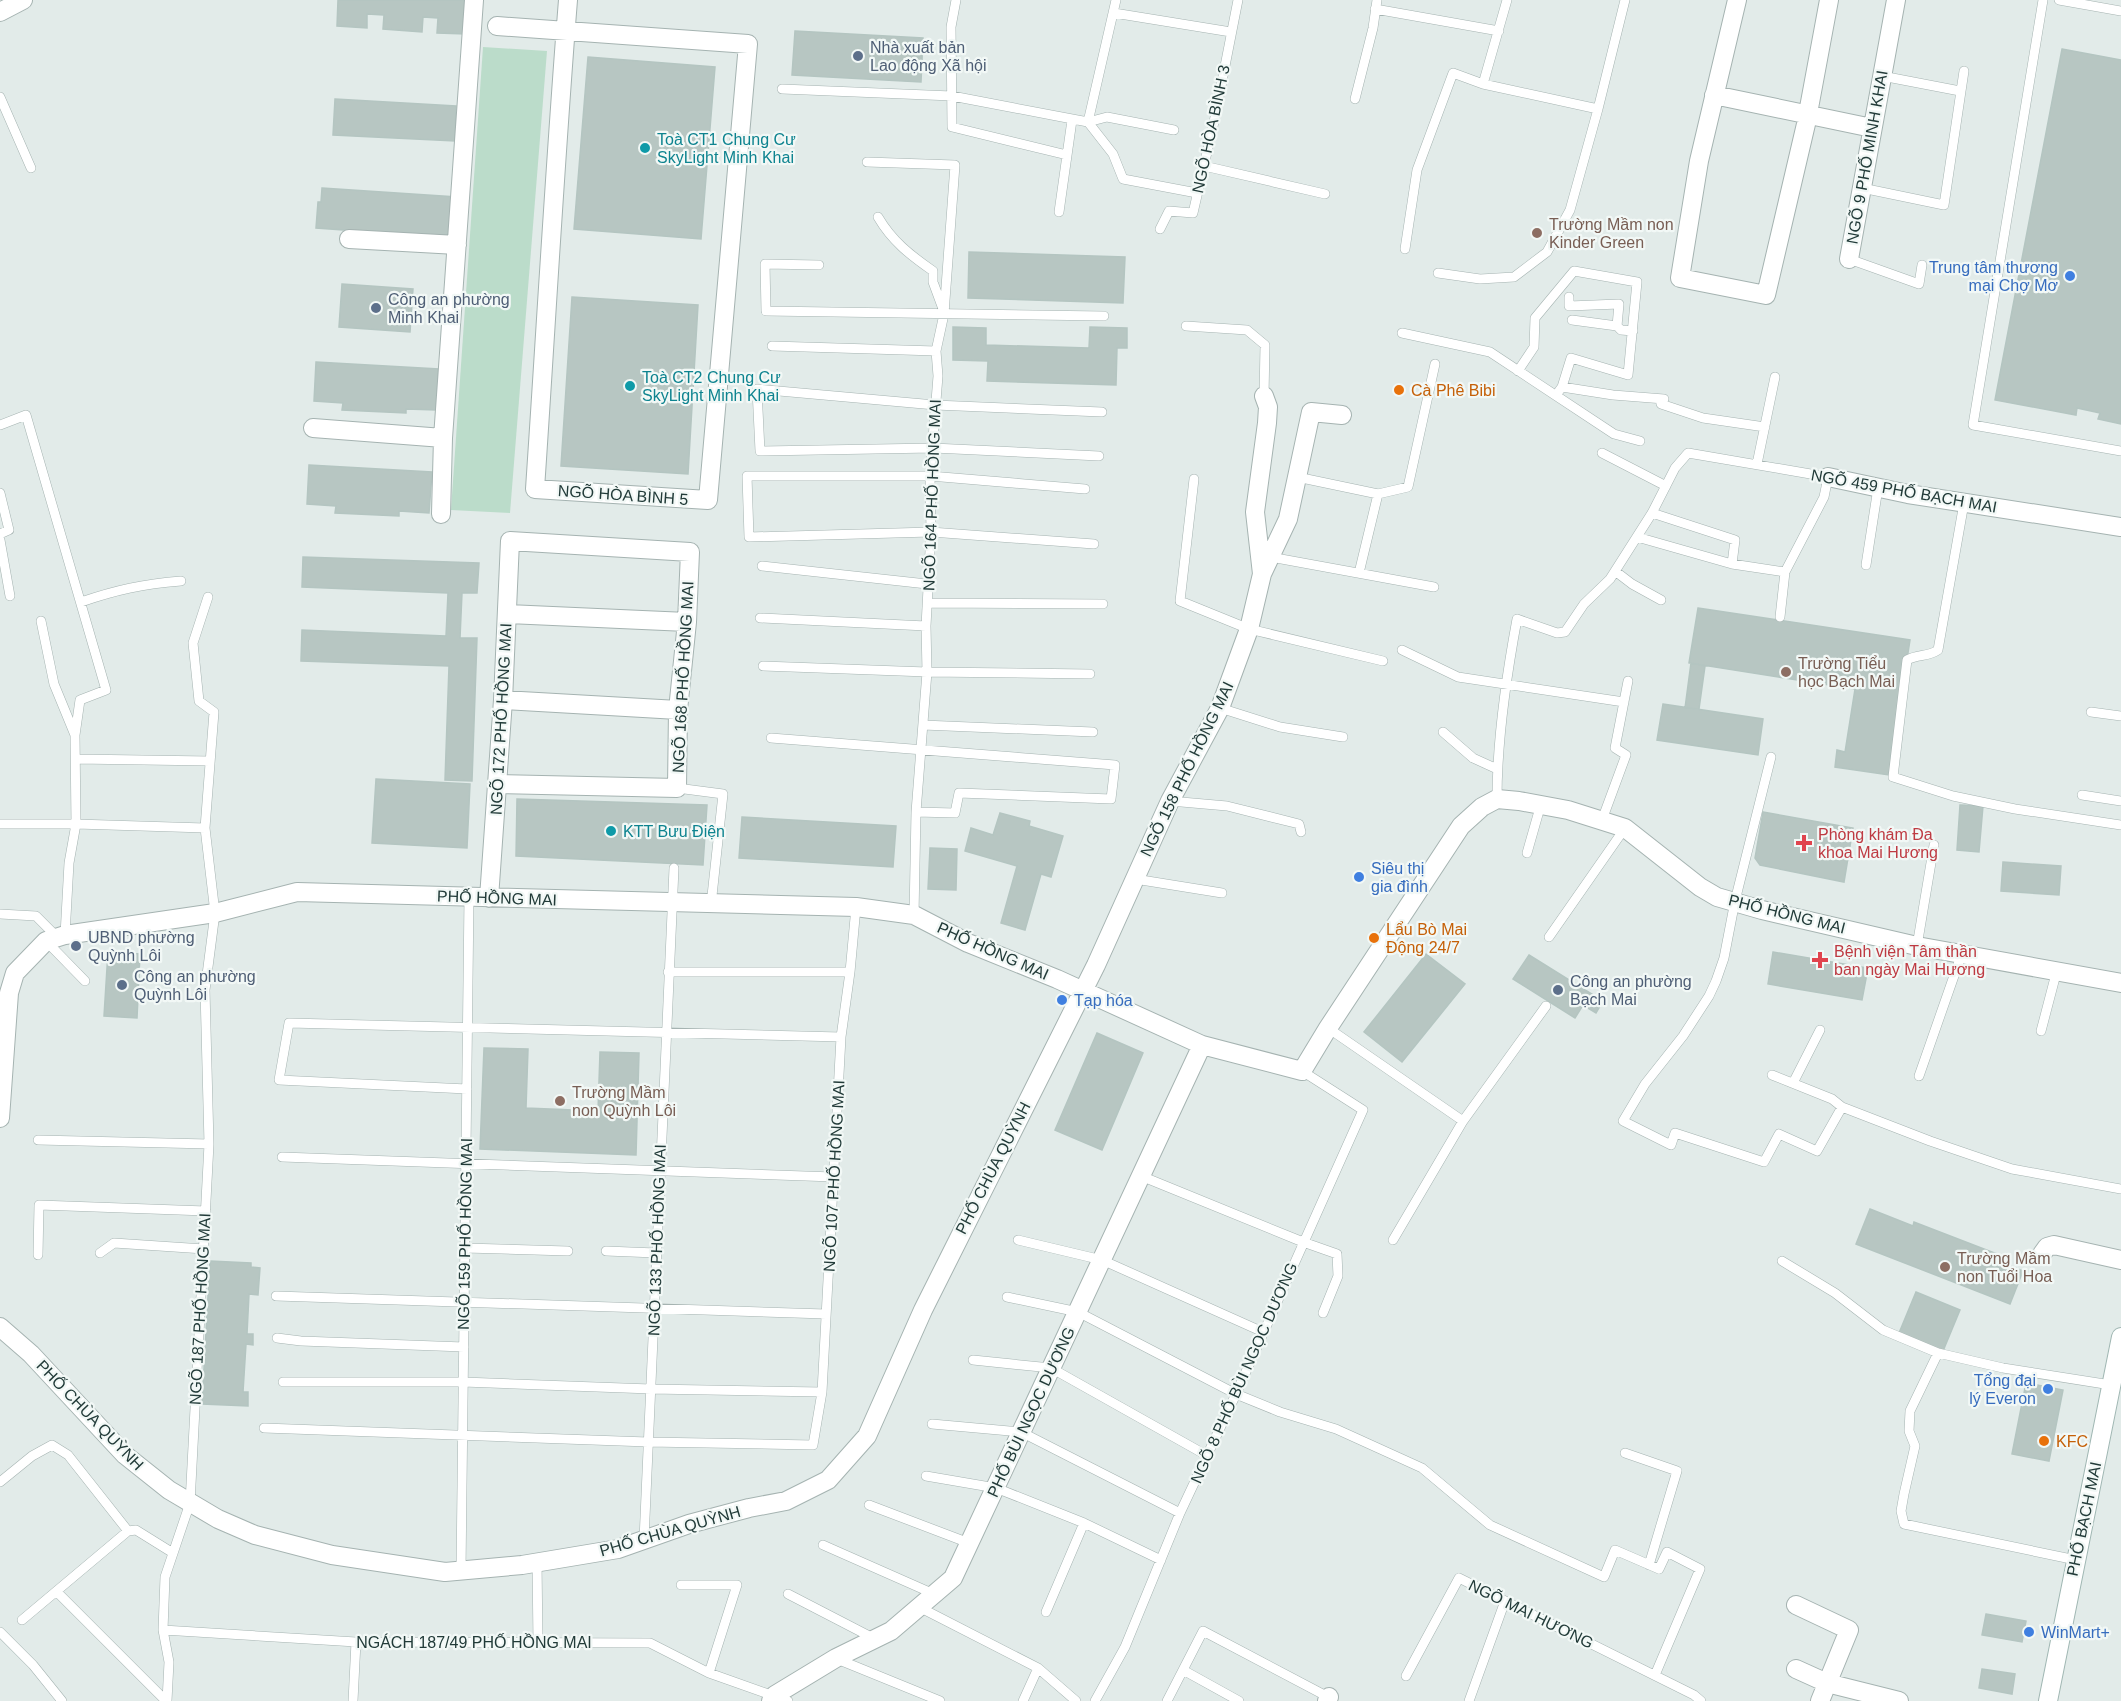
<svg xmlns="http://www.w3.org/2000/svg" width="2121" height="1701" viewBox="0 0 2121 1701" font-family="Arial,sans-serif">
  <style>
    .green { fill: #bbdcca }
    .building { fill: #b7c6c2; stroke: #b4c5c1; stroke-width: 1.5 }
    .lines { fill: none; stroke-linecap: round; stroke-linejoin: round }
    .service-casing { stroke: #a5b3b1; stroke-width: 10 }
    .minor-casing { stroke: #a5b3b1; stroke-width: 20 }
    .secondary-casing { stroke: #a0b7b3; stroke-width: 20 }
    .service { stroke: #fff; stroke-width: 9 }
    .minor { stroke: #fff; stroke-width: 18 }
    .secondary { stroke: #fff; stroke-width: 18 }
    .service-dot { fill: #5c6f8a; stroke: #f2f8f6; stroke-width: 2 }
    .culture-dot { fill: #0f9aa8; stroke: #f2f8f6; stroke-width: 2 }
    .education-dot { fill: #8d6e63; stroke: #f2f8f6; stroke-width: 2 }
    .shop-dot { fill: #3f7fe0; stroke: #f2f8f6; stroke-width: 2 }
    .food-dot { fill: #e8710a; stroke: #f2f8f6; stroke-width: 2 }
    .health-dot { fill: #e0444e; stroke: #f2f8f6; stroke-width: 2 }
    .labels { text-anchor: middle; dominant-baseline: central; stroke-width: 4.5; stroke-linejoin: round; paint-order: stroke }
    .service-label { font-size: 16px; fill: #4e5e75; stroke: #f2f8f6; text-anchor: start }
    .street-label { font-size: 16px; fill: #223b39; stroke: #f2f8f6 }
    .culture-label { font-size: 16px; fill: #0d838f; stroke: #f2f8f6; text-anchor: start }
    .education-label { font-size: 16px; fill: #785e54; stroke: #f2f8f6; text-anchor: start }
    .shop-label { font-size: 16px; fill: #366cbe; stroke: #f2f8f6; text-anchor: start }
    .food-label { font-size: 16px; fill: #c56008; stroke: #f2f8f6; text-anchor: start }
    .health-label { font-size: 16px; fill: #be3a42; stroke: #f2f8f6; text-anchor: start }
  </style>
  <rect width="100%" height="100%" fill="#e2ebe9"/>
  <!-- green -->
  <path class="green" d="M483 47 547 51 510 513 451 510Z"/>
  <!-- building -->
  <path class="building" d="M338 0H467L466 34 437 33 438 18 423 17 422 32 383 29 384 15 367 14V28L337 26Z
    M795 31 923 38 921 82 792 75Z
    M2062 49 2121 60V424L2098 419 2100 413 2077 408 2076 415 1995 400Z
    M588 57 715 67 701 239 574 229Z
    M335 99 456 106 455 141 333 135Z
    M322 188 457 197 455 238 316 228 318 202H321Z
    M969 252 1125 257 1123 303 968 298Z
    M342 284 413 289 410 332 339 327Z
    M572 297 698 305 688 474 561 466Z
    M953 327 986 328V345L1089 348 1090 327 1127 328V348H1117L1116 385 987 381 988 361 953 360Z
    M316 362 439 369 436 410 406 409V413L342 410 343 403 314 401Z
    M309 465 432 472 429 513 399 511V516L335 513 336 506 307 504Z
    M303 557 479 563 477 593H462L460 638H477L472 781 445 780 449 666 301 661 302 630 446 636 448 593 302 587Z
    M1698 608 1910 640 1889 775 1835 767 1837 750 1845 752 1855 689 1689 663Z
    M1691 663 1705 666 1699 709 1685 708Z
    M1663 704 1763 719 1758 755 1657 740Z
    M376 779 470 784 467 848 372 843Z
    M517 799 707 805 703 865 516 856Z
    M1960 805 1983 806 1979 852 1957 850Z
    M1763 812 1853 828 1844 882 1760 865 1755 858Z
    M1000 813 1030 821 1029 826 1063 836 1051 877 1041 874 1025 930 1001 923 1017 866 965 851 971 828 993 835Z
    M742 817 896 826 893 867 739 858Z
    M930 848 957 849 956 890 928 889Z
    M2003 862 2061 866 2059 895 2001 891Z
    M108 952 140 954 137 1018 104 1016Z
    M1773 952 1868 968 1862 1000 1768 984Z
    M1426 954 1465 984 1402 1062 1364 1032Z
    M1529 955 1603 1001 1596 1013 1583 1005 1575 1018 1513 979Z
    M1097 1033 1143 1053 1102 1150 1055 1130Z
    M484 1048 528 1049 526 1108 598 1111 600 1052 639 1053 636 1155 480 1149Z
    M1870 1209 1913 1226 1914 1222 2002 1256 1999 1262 2023 1271 2010 1304 1856 1244Z
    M210 1261 251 1263V1267L260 1268 258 1295 249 1294 247 1334H253V1345L246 1344 243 1392H248V1406L202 1404Z
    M1916 1292 1960 1310 1943 1351 1899 1333Z
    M2026 1383 2063 1390 2049 1461 2012 1454Z
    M1986 1614 2026 1621 2022 1642 1982 1635Z
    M1982 1669 2015 1674 2012 1694 1979 1688Z"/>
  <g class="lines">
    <!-- service casing -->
    <g class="service-casing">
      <path id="service" d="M956 0 951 27 952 127 1067 155
        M1116 0 1088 122 1113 154 1123 179 1197 193
        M2043 0 1973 425 2121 451
        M2059 0 2121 11
        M1375 9 1499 31
        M1114 13 1231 32
        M1882 76 1960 91
        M1483 84 1598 109
        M782 89 952 96 1088 122 1107 117 1174 130
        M0 97 31 168
        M1355 99 1373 28 1377 0
        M867 162 955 165 944 314 936 351 938 376 930 476 931 532 926 626 927 672 916 812 914 915
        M1204 166 1325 194
        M1862 188 1944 205 1964 71
        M1059 212 1072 120
        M878 217C892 241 910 255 933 271V282L943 309
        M1160 229 1169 211 1193 213 1214 122 1238 0
        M1405 249 1417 170 1453 73 1483 84 1507 0
        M1849 259 1919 284 1922 265
        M819 265 765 264 766 311 1104 316
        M1438 273 1480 279 1514 277 1547 252 1570 210 1598 109 1625 0
        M1569 297V306L1619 304 1617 326
        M1572 320 1617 326 1621 330 1633 331
        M1186 326 1247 330 1265 345 1264 396
        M1402 333 1490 352 1614 434 1640 441
        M772 346 936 351
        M1518 371 1534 347 1535 318 1574 271 1637 282 1628 375 1571 358 1562 387
        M1559 391 1562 387 1613 395 1664 399 1661 404 1703 418 1765 427
        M0 425 26 415 106 690 80 700 75 735
        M1602 453 1666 486
        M1099 456 933 448 760 451 757 389 935 405 1102 412
        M1757 464 1775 377
        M1297 477 1378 494 1408 487 1435 364
        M1194 479 1180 601 1249 629 1383 661
        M1085 489 930 476H747L749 537 931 532 1094 544
        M0 493 9 530 0 534
        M1964 503 1938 650C1928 657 1918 654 1907 660L1893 777 1953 796 2015 809 2121 825
        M1652 513 1735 540 1732 564
        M0 540 10 596
        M1270 557 1434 587
        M1866 565 1878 488
        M762 566 927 584
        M1615 571 1632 584 1661 600
        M1359 573 1378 494
        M81 602C116 590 143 584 181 581
        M928 603 1103 604
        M1780 617 1785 572
        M760 618 926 626
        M41 621 54 684 75 735 76 824 69 863 65 935
        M1402 650 1458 677 1624 702
        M763 666 927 672 1090 674
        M1220 708 1280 727 1343 737
        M2091 712 2121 716
        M923 725 1093 732
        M1443 732 1473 758 1497 769
        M771 738 1115 765 1111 799 959 793 955 813 916 812
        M1771 757 1735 901 1724 958 1716 981 1709 996 1683 1036 1645 1084 1623 1121 1671 1145 1675 1133 1764 1162 1779 1134 1817 1151 1842 1107
        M76 759 210 761
        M677 788 723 794 711 905
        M2082 795 2121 801
        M1497 799C1497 740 1506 678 1517 619L1557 633 1565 632 1584 604 1610 579 1652 513 1675 468 1688 453 1828 477 1824 497 1785 572 1732 564 1637 537
        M1170 801 1227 806 1299 824 1301 832
        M1602 820 1626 755 1615 748 1628 681
        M0 824H76L205 828
        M1527 853 1541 804
        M1135 879 1222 893
        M0 914 36 916 57 937
        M1549 937 1625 828
        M46 941 85 981
        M1917 946 1934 845
        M668 972H850
        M1328 1028 1463 1121 1393 1240
        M2041 1031 2057 970
        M1772 1075 1832 1099 1842 1107 1930 1141 2012 1169 2121 1189
        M1919 1076 1962 953
        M1793 1083 1820 1030
        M467 1089 279 1080 289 1023 841 1037
        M1463 1121 1546 1006
        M38 1140 209 1144
        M282 1157 834 1177
        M1141 1176 1303 1242 1337 1254 1338 1276 1323 1313
        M1018 1240 1102 1260 1263 1332
        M465 1248 568 1251
        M606 1251 656 1253
        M100 1253 114 1243 204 1249
        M38 1255 39 1205 206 1211
        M1782 1261 1835 1293 1883 1330 1938 1353 2003 1368 2111 1385
        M276 1296 826 1314
        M1007 1297 1078 1312 1236 1394 1280 1412 1336 1429 1422 1468 1490 1525 1604 1577 1615 1550 1659 1569 1667 1552 1700 1569 1655 1675
        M277 1338 301 1341 464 1347
        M1938 1353 1910 1411 1909 1431 1915 1446 1904 1494 1901 1511 1904 1524 2076 1560
        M973 1360 1051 1368 1206 1455
        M283 1382H463L651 1389 822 1392
        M932 1424 1021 1432 1180 1513
        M264 1428 648 1442 813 1445 822 1392 841 1037 850 972 856 907
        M1625 1453 1677 1471 1649 1565
        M926 1476 996 1488 1084 1523 1161 1560
        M0 1482 32 1456 52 1445 68 1455 128 1531 136 1530 173 1553
        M869 1505 969 1543
        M644 1540 674 868
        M823 1545 934 1594
        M537 1562 538 1643
        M461 1571 469 897
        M681 1585H737L709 1673
        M57 1592 166 1701
        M788 1594 875 1639
        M919 1607 1038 1668 1076 1701
        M1046 1612 1084 1523
        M22 1620 128 1531
        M163 1630 356 1642 650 1643 709 1673 788 1701
        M0 1632 33 1665 62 1701
        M837 1659 940 1701
        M1183 1670 1239 1701
        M1406 1676 1459 1578 1694 1695 1701 1701
        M167 1701 169 1662 163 1630 165 1577 190 1503 209 1144 205 990 215 913 205 828 214 712 199 701 193 643 208 597
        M353 1701 356 1642
        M1023 1701 1038 1668
        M1095 1701 1125 1647 1180 1513 1236 1394 1363 1110 1302 1071
        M1167 1701 1203 1631 1330 1698
        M1469 1701 1505 1601"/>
    </g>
    <!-- minor casing -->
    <g class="minor-casing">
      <path id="minor" d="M1737 0 1699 161 1680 278 1766 295 1806 124 1829 0
        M0 12 23 0
        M497 26 748 44 708 500 535 489C546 326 555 163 568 0
        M1714 95 1872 128
        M349 239 457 245
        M1849 259 1896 0
        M313 428 443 438
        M1828 477 1908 494 2121 527
        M441 514 443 438 474 0
        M1262 574 1288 519 1311 412 1342 415
        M507 614 687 622
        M503 700 678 710
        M489 898 503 700 510 541 690 552 687 622 678 710 677 788 497 784
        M0 1118 9 993 15 973 46 941 65 935 215 913 297 892 856 907 914 915 968 943 1057 979 1202 1045 1302 1071 1328 1028 1461 826 1482 807 1497 799 1519 801 1568 810 1625 828 1700 887 1717 897 1762 910 1917 946 2121 983
        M2042 1254 2047 1247 2054 1245 2121 1260
        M0 1327 31 1354 125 1455 169 1490 218 1519 255 1535 332 1555 445 1572 522 1565 618 1549 689 1524 749 1508 786 1501 828 1480 867 1436 923 1310 1096 965 1170 801 1220 708 1249 629 1262 574 1255 512 1267 423 1268 407 1264 396
        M1796 1605 1849 1630 1820 1701
        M1796 1669 1827 1683 1899 1701
        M771 1701 775 1695 836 1658 891 1631 953 1578 1202 1045
        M1327 1701 1329 1697"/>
    </g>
    <!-- secondary casing -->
    <g class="secondary-casing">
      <path id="secondary" d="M2048 1701 2121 1337"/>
    </g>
    <!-- service -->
    <use href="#service" class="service"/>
    <!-- minor -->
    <use href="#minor" class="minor"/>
    <!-- secondary -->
    <use href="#secondary" class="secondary"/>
  </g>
  <!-- markers -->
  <g class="service-dot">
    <circle cx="858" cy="56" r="6"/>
    <circle cx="376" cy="308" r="6"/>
    <circle cx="76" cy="946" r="6"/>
    <circle cx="122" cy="985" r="6"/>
    <circle cx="1558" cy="990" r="6"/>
  </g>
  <g class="culture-dot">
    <circle cx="645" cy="148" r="6"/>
    <circle cx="630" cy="386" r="6"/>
    <circle cx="611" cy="831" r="6"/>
  </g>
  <g class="education-dot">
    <circle cx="1537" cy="233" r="6"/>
    <circle cx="1786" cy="672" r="6"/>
    <circle cx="560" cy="1101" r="6"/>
    <circle cx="1945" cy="1267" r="6"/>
  </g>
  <g class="shop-dot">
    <circle cx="2070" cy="276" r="6"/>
    <circle cx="1359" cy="877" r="6"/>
    <circle cx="1062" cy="1000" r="6"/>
    <circle cx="2048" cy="1389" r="6"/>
    <circle cx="2029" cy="1632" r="6"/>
  </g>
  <g class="food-dot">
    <circle cx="1399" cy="390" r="6"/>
    <circle cx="1374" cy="938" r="6"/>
    <circle cx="2044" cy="1441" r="6"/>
  </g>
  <g class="health-dot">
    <path d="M1801 834h6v6h6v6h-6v6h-6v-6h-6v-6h6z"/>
    <path d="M1817 951h6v6h6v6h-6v6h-6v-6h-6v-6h6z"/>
  </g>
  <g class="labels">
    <!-- service labels -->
    <g class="service-label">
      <text x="870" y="47">Nhà xuất bản<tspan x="870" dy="18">Lao động Xã hội</tspan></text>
      <text x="388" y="299">Công an phường<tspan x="388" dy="18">Minh Khai</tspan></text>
      <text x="88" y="937">UBND phường<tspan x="88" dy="18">Quỳnh Lôi</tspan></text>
      <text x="134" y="976">Công an phường<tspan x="134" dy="18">Quỳnh Lôi</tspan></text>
      <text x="1570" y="981">Công an phường<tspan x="1570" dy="18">Bạch Mai</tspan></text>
    </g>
    <!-- street labels -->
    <g class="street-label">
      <text transform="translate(1211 129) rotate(-78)">NGÕ HÒA BÌNH 3</text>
      <text transform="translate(1867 157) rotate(-80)">NGÕ 9 PHỐ MINH KHAI</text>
      <text transform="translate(1904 491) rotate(10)">NGÕ 459 PHỐ BẠCH MAI</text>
      <text transform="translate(623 495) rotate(4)">NGÕ HÒA BÌNH 5</text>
      <text transform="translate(932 495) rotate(-88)">NGÕ 164 PHỐ HỒNG MAI</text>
      <text transform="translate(683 677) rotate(-87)">NGÕ 168 PHỐ HỒNG MAI</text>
      <text transform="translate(501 719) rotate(-87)">NGÕ 172 PHỐ HỒNG MAI</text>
      <text transform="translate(1187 769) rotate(-64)">NGÕ 158 PHỐ HỒNG MAI</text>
      <text transform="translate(497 898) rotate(2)">PHỐ HỒNG MAI</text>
      <text transform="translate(1787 914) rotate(14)">PHỐ HỒNG MAI</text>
      <text transform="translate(993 951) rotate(24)">PHỐ HỒNG MAI</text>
      <text transform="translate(993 1168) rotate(-63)">PHỐ CHÙA QUỲNH</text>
      <text transform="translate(834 1176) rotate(-87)">NGÕ 107 PHỐ HỒNG MAI</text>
      <text transform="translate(465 1234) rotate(-89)">NGÕ 159 PHỐ HỒNG MAI</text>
      <text transform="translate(657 1240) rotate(-88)">NGÕ 133 PHỐ HỒNG MAI</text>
      <text transform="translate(200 1309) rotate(-87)">NGÕ 187 PHỐ HỒNG MAI</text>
      <text transform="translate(1244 1373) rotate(-66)">NGÕ 8 PHỐ BÙI NGỌC DƯƠNG</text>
      <text transform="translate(1031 1412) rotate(-65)">PHỐ BÙI NGỌC DƯƠNG</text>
      <text transform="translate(90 1415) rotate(46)">PHỐ CHÙA QUỲNH</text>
      <text transform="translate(2084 1519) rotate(-78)">PHỐ BẠCH MAI</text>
      <text transform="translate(670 1531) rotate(-16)">PHỐ CHÙA QUỲNH</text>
      <text transform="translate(1531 1614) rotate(26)">NGÕ MAI HƯƠNG</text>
      <text x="474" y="1642">NGÁCH 187/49 PHỐ HỒNG MAI</text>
    </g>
    <!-- culture labels -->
    <g class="culture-label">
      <text x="657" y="139">Toà CT1 Chung Cư<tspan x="657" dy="18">SkyLight Minh Khai</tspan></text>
      <text x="642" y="377">Toà CT2 Chung Cư<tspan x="642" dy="18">SkyLight Minh Khai</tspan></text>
      <text x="623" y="831">KTT Bưu Điện</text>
    </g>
    <!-- education labels -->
    <g class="education-label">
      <text x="1549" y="224">Trường Mầm non<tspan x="1549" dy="18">Kinder Green</tspan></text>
      <text x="1798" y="663">Trường Tiểu<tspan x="1798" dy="18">học Bạch Mai</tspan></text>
      <text x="572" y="1092">Trường Mầm<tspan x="572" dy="18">non Quỳnh Lôi</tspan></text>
      <text x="1957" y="1258">Trường Mầm<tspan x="1957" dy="18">non Tuổi Hoa</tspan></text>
    </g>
    <!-- shop labels -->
    <g class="shop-label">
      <text x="2058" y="267" text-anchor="end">Trung tâm thương<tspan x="2058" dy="18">mại Chợ Mơ</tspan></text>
      <text x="1371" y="868">Siêu thị<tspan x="1371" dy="18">gia đình</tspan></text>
      <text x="1074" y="1000">Tạp hóa</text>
      <text x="2036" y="1380" text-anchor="end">Tổng đại<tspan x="2036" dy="18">lý Everon</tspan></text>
      <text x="2041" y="1632">WinMart+</text>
    </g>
    <!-- food labels -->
    <g class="food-label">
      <text x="1411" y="390">Cà Phê Bibi</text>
      <text x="1386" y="929">Lẩu Bò Mai<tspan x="1386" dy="18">Động 24/7</tspan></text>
      <text x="2056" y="1441">KFC</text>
    </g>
    <!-- health labels -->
    <g class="health-label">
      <text x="1818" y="834">Phòng khám Đa<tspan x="1818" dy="18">khoa Mai Hương</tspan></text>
      <text x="1834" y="951">Bệnh viện Tâm thần<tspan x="1834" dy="18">ban ngày Mai Hương</tspan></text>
    </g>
  </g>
</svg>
